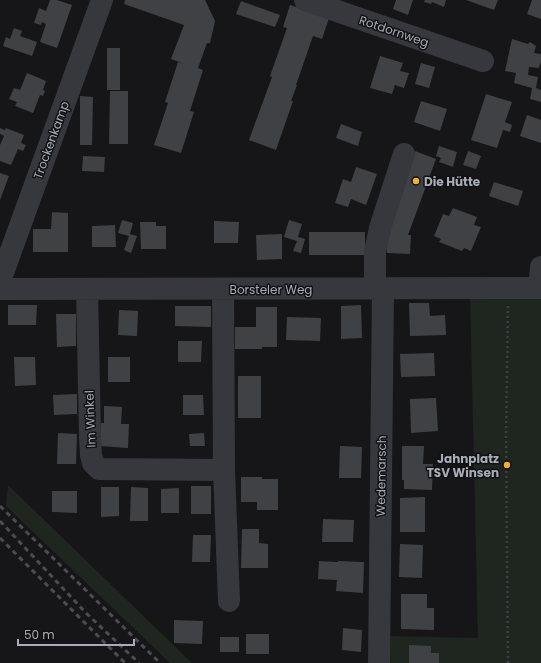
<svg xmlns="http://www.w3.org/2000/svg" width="541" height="663" viewBox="0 0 541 663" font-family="Poppins,sans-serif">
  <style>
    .green { fill: #1e261f }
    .building { fill: #404145 }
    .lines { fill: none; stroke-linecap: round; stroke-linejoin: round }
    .path { stroke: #3d3f44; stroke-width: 2.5; stroke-dasharray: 2 3; stroke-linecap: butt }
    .minor { stroke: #37383d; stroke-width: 22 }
    .rail { stroke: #4a4c52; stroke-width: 3; stroke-dasharray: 5 4; stroke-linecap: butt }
    .poi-dot { fill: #f2b134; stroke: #111113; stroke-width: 1.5 }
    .labels { text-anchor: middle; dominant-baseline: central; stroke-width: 3; stroke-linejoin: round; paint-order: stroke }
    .street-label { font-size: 12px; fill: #a8adb8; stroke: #111113 }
    .poi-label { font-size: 12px; font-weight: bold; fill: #a8adb8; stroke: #111113; text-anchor: start }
  </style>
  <rect width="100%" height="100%" fill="#161618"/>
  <!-- green -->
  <path class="green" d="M470 294H541V663H385V636L478 638Z
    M8 485 192 663H170L6 506Z"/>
  <!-- building -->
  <path class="building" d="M50 0H57L72 5 57 48 40 42 46 24 42 22 41 25 34 23 39 8 46 11Z
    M125 0H205L215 21 210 43H207L198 68 203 70 190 111 194 112 181 153 154 145 168 103 165 102 178 62 185 64 171 59 184 25 124 4Z
    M396 0H413L408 15 393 9Z
    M425 0H446L444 7 432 2 431 4 424 2Z
    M466 0H498L494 10Z
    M532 0H541V19L527 14Z
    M241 1 280 15 275 27 236 14Z
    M290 5 329 18 322 39 313 36 296 85H297L291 101H293L276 150 249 140 272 77 270 76 287 28 283 27Z
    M14 28 22 31 20 36 37 42 32 56 3 46 6 37 10 39Z
    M512 39 528 44 530 42 536 46 534 53 541 54V61L539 68 529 67 528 75 538 77 536 88 541 90V102L530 99 532 88 514 83 516 73 505 71Z
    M107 48H120V90H107Z
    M380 56 403 63 400 71 409 73 404 88 395 85 392 94 370 88Z
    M421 63 435 67 429 88 415 84Z
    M27 73 46 81 43 90 45 91 43 96 40 95 33 113 15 106 17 102 9 99 14 88 20 90Z
    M110 91H128V144H109Z
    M486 94 512 102 505 122 512 125 510 132 503 130 497 148 471 140Z
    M80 96 93 97 92 145H80Z
    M421 101 447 109 440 131 414 122Z
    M527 115 541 120V143L520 136Z
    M341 124 362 132 358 146 336 138Z
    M0 128 5 130 6 128 24 135 21 143 26 145 23 151 18 149 11 165 0 161V145L4 136 0 134Z
    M439 146 457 152 453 167 439 162 441 158 436 156Z
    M415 151 436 159 408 235H411L410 254 387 253V234Z
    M468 151 481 156 476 169 463 165Z
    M83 156 105 157 104 172 82 171Z
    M356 167 377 174 366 205 351 199 348 207 335 203 343 179 351 182Z
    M0 173 9 176 0 200Z
    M494 182 523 191 518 206 489 196Z
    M453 208 477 217 474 225 481 227 471 251 464 248 462 251 439 242 441 239 434 236 443 214 449 216Z
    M52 212 68 213V252H33V229H51Z
    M122 220 133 223 130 234 137 236 131 253 124 250 129 236 118 233Z
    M289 220 302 224 298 237 305 239 301 253 293 251 297 241 284 237Z
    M214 221 239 222 238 243H214Z
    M140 222H156V226H166V249H141Z
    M115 225 116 247H92V226Z
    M309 232H365V255H309Z
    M282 234V259L257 260 256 235Z
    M409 303H429L430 316 445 315 446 335 410 336Z
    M8 305H37L36 325H8Z
    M361 305 362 338 341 339V306Z
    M175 306H211V327L175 326Z
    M256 307H277V347H262V349H235V327H256Z
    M119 310 138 311 137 336 118 335Z
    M56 314H76V346L57 347Z
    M287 317 321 318 320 341 286 340Z
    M178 341H202L201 362H178Z
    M434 353 435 376 401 377 400 354Z
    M14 357H35L36 385 15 386Z
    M108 357H130V382H108Z
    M238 376H261V418H238Z
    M77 394V414L54 415 53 395Z
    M183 395H203L204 415H183Z
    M436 398 438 431 411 433 410 399Z
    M104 406 122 407 121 424H129L128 448 100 446 101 423H104Z
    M58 433 77 434 76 464H57Z
    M204 433 205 446H190L189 434Z
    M340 446 362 447 361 478H339Z
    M402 446H424L423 464H433L432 490 404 489V480H402Z
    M241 477H262V479H278V510H257V502H241Z
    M191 486H211V514H191Z
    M101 487H119V516L101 517Z
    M131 487 148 488V521H130Z
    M179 488V513H161V489Z
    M52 491H77V513L52 512Z
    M425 497V532H400V498Z
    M323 519 354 520 353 542H322Z
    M242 529H259V543L268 544V568H241Z
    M193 535H211L210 562H192Z
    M400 544 423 545 422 578 399 577Z
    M319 561 338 562V561L364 562 363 593 336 591 337 580 318 579Z
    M401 594H427V608H434V630L401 629Z
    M174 620 203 621 202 644 174 643Z
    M343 628 362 630 361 652 342 650Z
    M246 634H269V654H246Z
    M220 637H239V652H220Z
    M409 645 431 646V653H439V663H409Z"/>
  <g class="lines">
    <!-- path -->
    <path class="path" d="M508 663 506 438 508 306"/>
    <!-- minor -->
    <path class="minor" d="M305 0 483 61
      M0 281 102 0
      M539 288 541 267
      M0 289 541 288
      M87 289 90 437 91 455 93 463 99 469 224 470
      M223 289 224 470 229 601
      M375 289V252L380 228 404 154
      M379 663 383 289"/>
    <!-- rail -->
    <path class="rail" d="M0 506 160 663
      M0 521 86 613 139 663
      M0 538 125 663"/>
  </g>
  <!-- markers -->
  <g class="poi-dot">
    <circle cx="416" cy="181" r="4"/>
    <circle cx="507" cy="465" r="4"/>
  </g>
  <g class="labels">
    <!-- street labels -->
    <g class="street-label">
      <text transform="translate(394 31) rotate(19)">Rotdornweg</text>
      <text transform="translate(51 140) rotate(-70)">Trockenkamp</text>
      <text x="271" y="289">Borsteler Weg</text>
      <text transform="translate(90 419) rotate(-92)">Im Winkel</text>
      <text transform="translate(381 476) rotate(-89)">Wedemarsch</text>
    </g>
    <!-- poi labels -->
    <g class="poi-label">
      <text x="424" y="181">Die Hütte</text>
      <text x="499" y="458" text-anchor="end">Jahnplatz<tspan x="499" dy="14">TSV Winsen</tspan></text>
    </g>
  </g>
  <!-- scale -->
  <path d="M18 639v6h116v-6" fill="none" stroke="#a8adb8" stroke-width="2"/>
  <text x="24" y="639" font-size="12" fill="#a8adb8" stroke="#111113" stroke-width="3" paint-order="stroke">50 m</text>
</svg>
